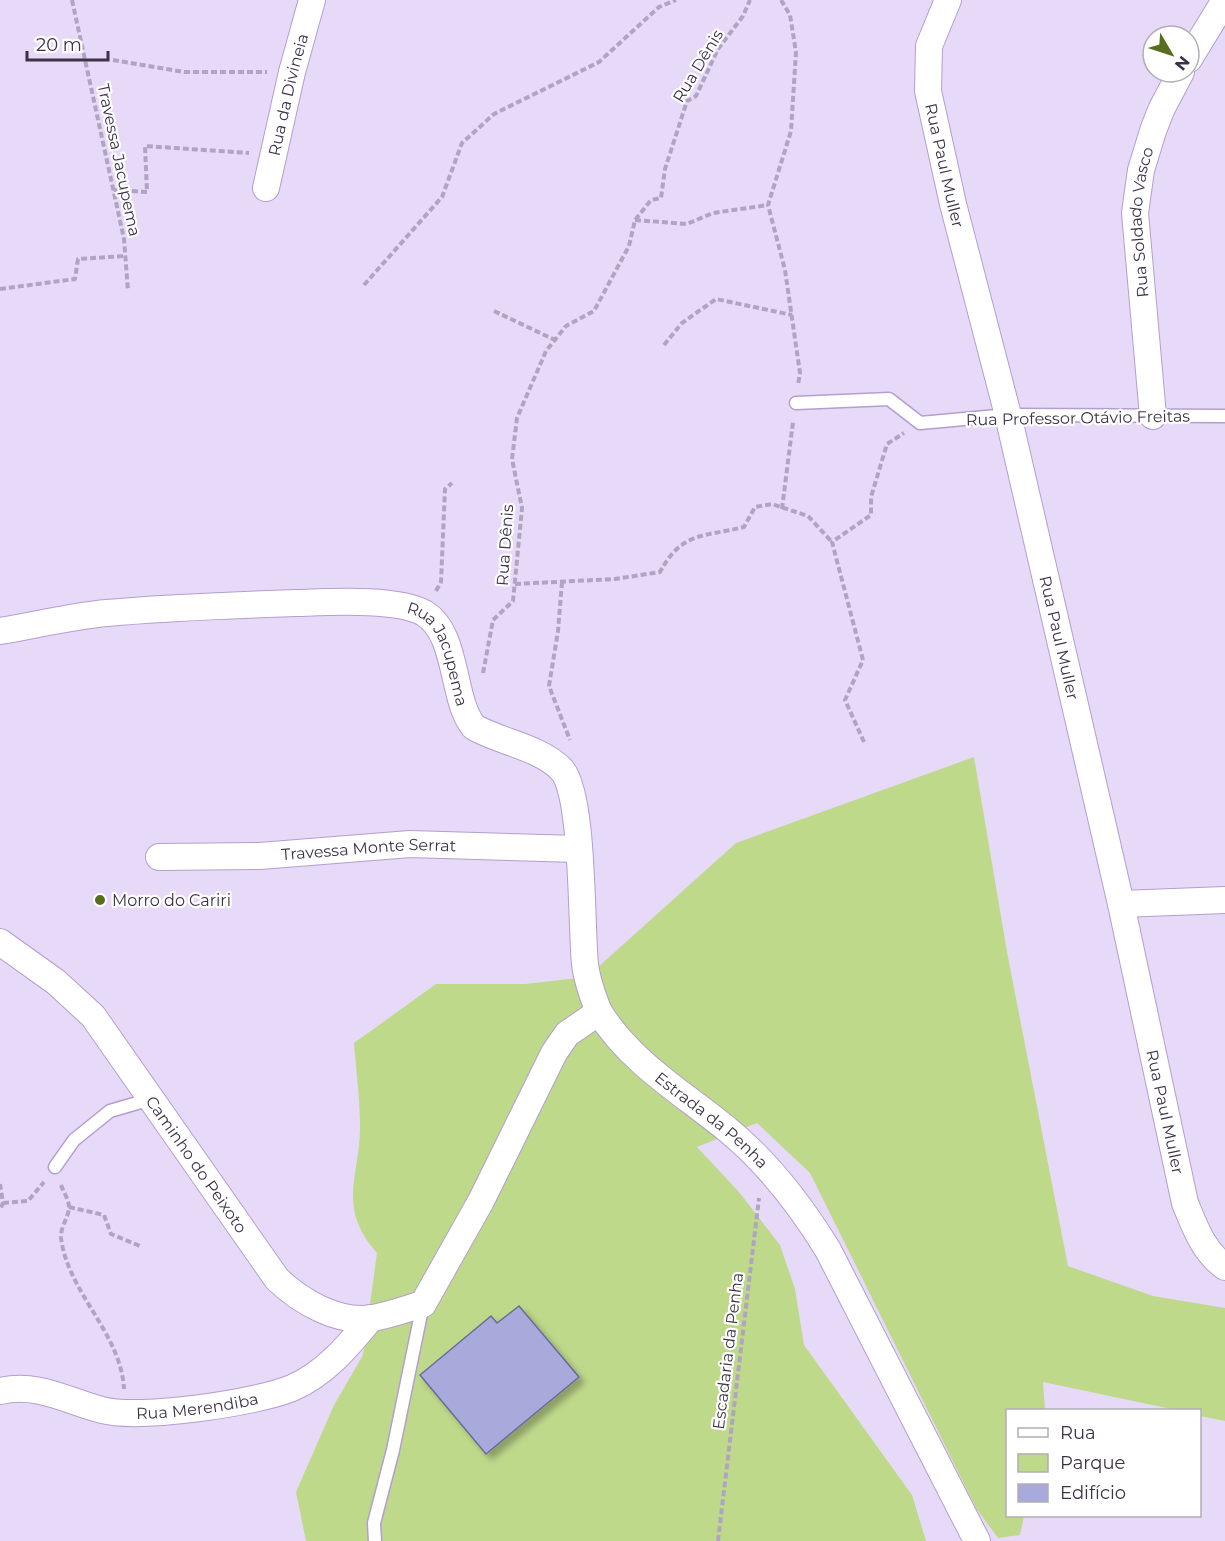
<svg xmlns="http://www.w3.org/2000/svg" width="1225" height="1541" viewBox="0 0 1225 1541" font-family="Montserrat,sans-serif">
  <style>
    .green { fill: #bfd98b }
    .building { fill: #a9aadc; stroke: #6b6b99; stroke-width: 1.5; filter: url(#shadow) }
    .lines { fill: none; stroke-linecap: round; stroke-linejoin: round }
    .service-casing { stroke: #b39ecf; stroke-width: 15 }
    .minor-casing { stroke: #b39ecf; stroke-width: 28 }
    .path { stroke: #b0a4c0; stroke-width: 4; stroke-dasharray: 6 3; stroke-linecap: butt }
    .service { stroke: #fff; stroke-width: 12 }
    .minor { stroke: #fff; stroke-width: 26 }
    .poi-dot { fill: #586e1f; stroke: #fff; stroke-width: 2 }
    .labels { text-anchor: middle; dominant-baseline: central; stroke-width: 4.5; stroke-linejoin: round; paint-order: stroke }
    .street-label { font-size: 16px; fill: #3c3347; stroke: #fff }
    .poi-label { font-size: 16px; fill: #3c3347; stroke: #fff; text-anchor: start }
  </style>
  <defs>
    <filter id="shadow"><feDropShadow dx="5.5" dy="5.5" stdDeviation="3" flood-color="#0004"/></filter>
  </defs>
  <rect width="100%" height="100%" fill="#e7daf9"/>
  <!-- green -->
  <path class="green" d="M974 757 1007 952 1068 1266 1153 1296 1225 1308V1421L1200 1416V1410H1176L1043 1382 1045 1410H1008V1516H1024L1020 1535 998 1538 976 1508 810 1173 757 1123 697 1147 739 1192 780 1245 795 1289 804 1345 912 1495 926 1541H306L296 1492 334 1405 363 1355 377 1253C336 1206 360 1178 360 1126 360 1098 356 1070 354 1043L436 984H525L587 977 736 843Z"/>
  <!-- building -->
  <path class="building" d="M519 1306 579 1377 486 1454 420 1375 491 1316 497 1323Z"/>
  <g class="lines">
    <!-- service casing -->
    <g class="service-casing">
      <path id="service" d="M796 403 889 399 920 423 1008 415 1225 416
        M55 1167 74 1140 110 1111 151 1099
        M375 1541 374 1523 393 1450 423 1304"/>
    </g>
    <!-- minor casing -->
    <g class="minor-casing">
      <g id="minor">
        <path id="s1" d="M948 0 929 46 928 91 953 204 1008 415 1121 904 1185 1203C1195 1227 1203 1251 1225 1267"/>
        <path d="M1189 59 1225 0"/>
        <path id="s2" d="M266 188 292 72 312 0"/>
        <path id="s3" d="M1153 416 1135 213 1141 170 1153 131 1161 110 1181 72"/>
        <path id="s4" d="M0 631C36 625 72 616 107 613 171 607 235 605 298 603 329 602 397 598 424 613 459 634 451 700 474 727 500 742 539 747 561 769 584 792 581 926 585 964 587 981 593 997 599 1012"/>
        <path id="s5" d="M159 857 260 856 410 844 578 849"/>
        <path d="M1121 904 1225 900"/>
        <path id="s6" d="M0 942 56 982 93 1016 277 1279C300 1301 338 1324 373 1318 390 1315 406 1309 423 1304L481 1201 554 1053 567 1034 599 1012C631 1063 683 1093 728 1130 768 1163 801 1206 828 1250L977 1541"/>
        <path id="s7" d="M0 1391C37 1382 67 1401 102 1410 139 1420 256 1403 292 1388 325 1374 349 1345 371 1318"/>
      </g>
    </g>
    <!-- path -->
    <path class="path" d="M72 0 124 239 128 291
      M781 0 790 15 796 52 791 131 768 205 785 270 800 373 798 385
      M113 60 184 72H267
      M114 190 147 192 145 146 249 153
      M635 220 687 224 713 213 768 205
      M364 285 442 197 462 143 494 114 599 62 659 7 676 0
      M0 289 75 279 78 259 125 256
      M494 311 555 340
      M664 345 682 323 716 299 792 315
      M782 509 793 422
      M562 582 558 631 549 686 570 740
      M515 584 615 579 660 572C682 531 704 537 744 527L755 507 772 504 808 516 832 542
      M436 591 441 582 445 489 452 483
      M483 673 493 620 513 601 522 508 512 459 517 418 546 351 566 326 594 311 629 246 635 220 651 200 661 198 665 169 687 101 696 96 718 49 743 16 750 0
      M864 742 845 700 863 660 832 542 871 515V497L887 444 904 433
      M0 1184 3 1203 0 1210
      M61 1185C63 1191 69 1200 69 1207 69 1217 60 1227 61 1238 68 1293 121 1333 124 1389
      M3 1203 28 1201 44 1182
      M69 1207 104 1215 111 1234 140 1246
      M718 1541 759 1198"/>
    <!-- service -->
    <use href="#service" class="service"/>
    <!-- minor -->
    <use href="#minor" class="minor"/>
  </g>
  <!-- markers -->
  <circle class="poi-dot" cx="100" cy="900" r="6"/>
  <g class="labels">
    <!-- street labels -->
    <g class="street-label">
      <text transform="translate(698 66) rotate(-59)">Rua Dênis</text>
      <text stroke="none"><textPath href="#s2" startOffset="96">Rua da Divineia</textPath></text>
      <text transform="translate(119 160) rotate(78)">Travessa Jacupema</text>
      <text stroke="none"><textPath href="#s1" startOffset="171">Rua Paul Muller</textPath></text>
      <text stroke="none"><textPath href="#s3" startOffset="195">Rua Soldado Vasco</textPath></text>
      <text transform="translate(1078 418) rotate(-1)">Rua Professor Otávio Freitas</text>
      <text transform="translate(505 545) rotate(-86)">Rua Dênis</text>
      <text stroke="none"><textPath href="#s1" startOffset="657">Rua Paul Muller</textPath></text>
      <text stroke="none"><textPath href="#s4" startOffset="470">Rua Jacupema</textPath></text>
      <text stroke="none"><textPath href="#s5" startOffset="210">Travessa Monte Serrat</textPath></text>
      <text stroke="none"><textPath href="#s1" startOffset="1143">Rua Paul Muller</textPath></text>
      <text stroke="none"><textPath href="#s6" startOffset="1101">Estrada da Penha</textPath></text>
      <text stroke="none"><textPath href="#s6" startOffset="300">Caminho do Peixoto</textPath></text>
      <text transform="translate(728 1351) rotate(-83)">Escadaria da Penha</text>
      <text stroke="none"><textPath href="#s7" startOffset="201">Rua Merendiba</textPath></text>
    </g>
    <!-- poi labels -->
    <g class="poi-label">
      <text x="112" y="900">Morro do Cariri</text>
    </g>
  </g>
  <!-- legend -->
  <rect x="1006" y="1409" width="195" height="108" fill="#ffffff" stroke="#b1adb5" stroke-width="1.5"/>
  <rect x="1018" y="1428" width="30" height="9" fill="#ffffff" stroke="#b1adb5" stroke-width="1.5"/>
  <text x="1060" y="1439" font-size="18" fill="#3c3347">Rua</text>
  <rect x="1018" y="1454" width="30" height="18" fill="#bfd98b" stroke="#b1adb5" stroke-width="1.5"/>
  <text x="1060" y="1469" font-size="18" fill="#3c3347">Parque</text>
  <rect x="1018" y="1484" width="30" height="18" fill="#a9aadc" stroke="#b1adb5" stroke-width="1.5"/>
  <text x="1060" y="1499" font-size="18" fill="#3c3347">Edifício</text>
  <!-- north arrow -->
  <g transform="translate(1171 54) rotate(129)"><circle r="28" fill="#ffffff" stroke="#b1adb5" stroke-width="1.5"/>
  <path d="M0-4.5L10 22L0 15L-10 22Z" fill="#586e1f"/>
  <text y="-9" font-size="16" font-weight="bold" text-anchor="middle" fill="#3c3347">N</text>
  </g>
  <!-- scale -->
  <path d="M27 51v9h81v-9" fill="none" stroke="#3c3347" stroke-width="3"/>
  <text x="36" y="51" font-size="18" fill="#3c3347" stroke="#ffffff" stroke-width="4.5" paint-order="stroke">20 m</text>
</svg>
